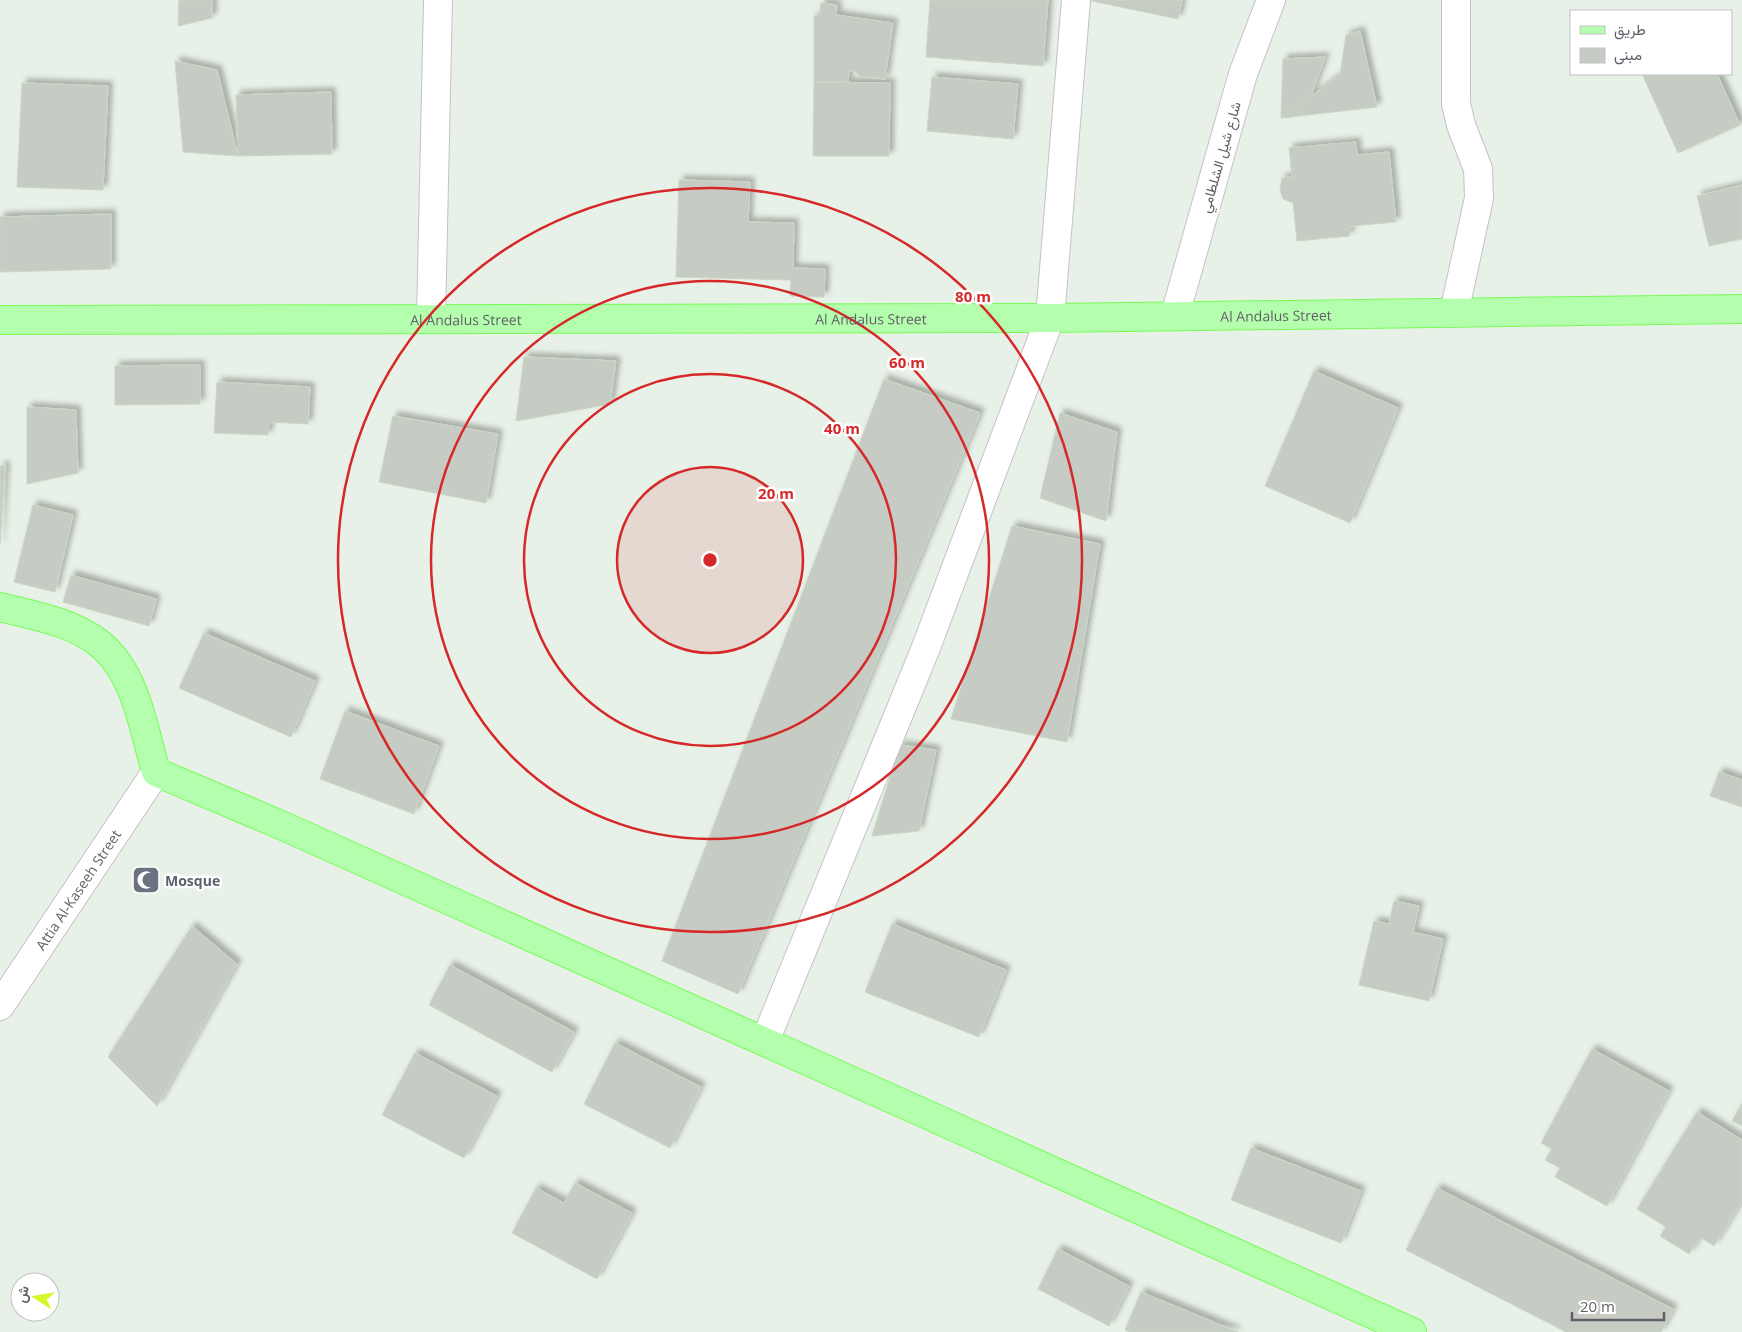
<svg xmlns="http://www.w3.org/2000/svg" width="1742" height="1332" viewBox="0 0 1742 1332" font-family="'Open Sans',Vazirmatn,sans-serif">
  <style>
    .building { fill: #c6ccc3; stroke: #c8d7c4; filter: url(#shadow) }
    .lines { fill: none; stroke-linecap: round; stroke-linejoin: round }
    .minor-casing { stroke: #c6c0c8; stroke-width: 30 }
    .major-casing { stroke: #76fc55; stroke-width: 30 }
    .minor { stroke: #fff; stroke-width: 28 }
    .major { stroke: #b4ffae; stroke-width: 28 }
    .ring { fill: none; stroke: #d62828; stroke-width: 2.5 }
    .labels { text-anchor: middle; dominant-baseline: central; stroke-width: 5; stroke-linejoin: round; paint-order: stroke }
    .street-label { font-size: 14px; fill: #645e68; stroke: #fff }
    .worship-label { font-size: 14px; font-weight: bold; fill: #5b616d; stroke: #fff; text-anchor: start }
    .centre { fill: #d62828; stroke: #fff; stroke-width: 2.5 }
    .ring-label { font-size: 15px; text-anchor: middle; font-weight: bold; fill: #d62828; stroke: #fff; stroke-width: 5; stroke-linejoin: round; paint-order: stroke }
  </style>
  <defs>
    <filter id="shadow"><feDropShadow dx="4.5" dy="-4.5" stdDeviation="2.5" flood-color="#0004"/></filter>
  </defs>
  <rect width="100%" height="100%" fill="#e8f1e7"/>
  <!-- building -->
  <path class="building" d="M179 0H212V18L178 26Z
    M930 0H1048L1043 66 926 57Z
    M1087 0H1182L1178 19Z
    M821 3 837 5 836 15 893 23 885 79 859 76 856 72 849 71 848 81 814 82V16L820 14Z
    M1360 31 1377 107 1281 118 1340 75 1346 35Z
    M1325 57 1311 96 1298 116 1281 118 1283 59Z
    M175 61 217 70 238 156 183 152Z
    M1642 74H1717L1740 125 1678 153Z
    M932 77 1018 84 1013 139 927 131Z
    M814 82 890 83 889 156H813Z
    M22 83 108 86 103 190 17 187Z
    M331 92 332 154 238 156 236 95Z
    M1356 142 1357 155 1389 152 1396 222 1351 226 1349 236 1297 241 1293 203 1283 199 1280 190 1282 178 1292 177 1289 148Z
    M679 180 750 182 748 222 794 223 793 268 825 269 824 297 790 296 791 280 676 277Z
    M1742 185V239L1709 246 1697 196Z
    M111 214V269L0 272V217Z
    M524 357 616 361 610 404 516 421Z
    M200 365V404L115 405V366Z
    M1314 371 1398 408 1350 523 1265 486Z
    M884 379 980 413 738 994 662 961Z
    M217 382 310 387 308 424 269 422 268 435 214 433Z
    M27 407 76 410 78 473 27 484Z
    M1060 413 1117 432 1106 521 1040 498Z
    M393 416 498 434 486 503 379 482Z
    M5 465 0 545V466Z
    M33 505 73 515 55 592 14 582Z
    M1012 526 1100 544 1067 742 951 719Z
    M71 575 156 599 149 626 63 602Z
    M204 633 315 681 291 737 179 688Z
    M345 711 439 746 414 814 320 779Z
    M900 745 936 750 919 831 872 836Z
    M1719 772 1742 780V807L1710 796Z
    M1394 901 1419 906 1413 932 1443 939 1429 1001 1359 985 1374 921 1389 924Z
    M892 924 1006 970 979 1037 865 992Z
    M192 926 237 964 157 1106 108 1057Z
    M450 965 574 1032 552 1072 429 1005Z
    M615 1043 701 1087 670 1148 584 1104Z
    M1592 1049 1669 1091 1607 1206 1555 1177 1560 1168 1545 1160 1552 1149 1541 1143Z
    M415 1053 497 1096 464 1158 382 1115Z
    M1742 1104V1126L1732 1121Z
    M1697 1112 1742 1140V1200L1714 1246 1700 1237 1689 1254 1660 1236 1666 1227 1637 1209Z
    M1251 1148 1361 1191 1341 1243 1231 1200Z
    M575 1183 632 1213 597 1279 512 1233 536 1188 564 1203Z
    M1437 1188 1673 1309 1661 1332H1566L1406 1250Z
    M1058 1249 1129 1286 1109 1326 1038 1289Z
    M1141 1292 1238 1332H1130L1125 1330Z"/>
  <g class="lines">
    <!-- minor casing -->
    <g class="minor-casing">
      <g id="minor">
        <path d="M1454 313 1479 198 1478 169 1461 125 1456 104V0"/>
        <path d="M1175 315 1243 74 1271 0"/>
        <path d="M431 319 438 0"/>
        <path id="s1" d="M0 1006 156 772"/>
        <path d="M765 1041 925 650 1050 318 1076 0"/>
      </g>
    </g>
    <!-- major casing -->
    <g class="major-casing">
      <g id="major">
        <path id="s2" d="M0 320 1050 318 1742 309"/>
        <path d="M0 607C33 615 73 622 100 644 136 673 144 730 156 772L281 825 1412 1332"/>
      </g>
    </g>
    <!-- minor -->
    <use href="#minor" class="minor"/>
    <!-- major -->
    <use href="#major" class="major"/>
  </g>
  <!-- distance rings -->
  <circle cx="710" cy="560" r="93" fill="#d62828" fill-opacity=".12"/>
  <g class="ring">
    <circle cx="710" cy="560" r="93"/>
    <circle cx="710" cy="560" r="186"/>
    <circle cx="710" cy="560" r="279"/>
    <circle cx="710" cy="560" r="372"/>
  </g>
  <!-- icons -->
  <defs>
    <g id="mosque-square" transform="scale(1.4375)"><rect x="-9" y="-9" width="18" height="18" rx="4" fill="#6b7280" stroke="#fff"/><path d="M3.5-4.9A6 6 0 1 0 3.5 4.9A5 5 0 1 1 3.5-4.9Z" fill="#fff"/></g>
  </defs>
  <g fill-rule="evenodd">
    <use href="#mosque-square" x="146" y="880"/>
  </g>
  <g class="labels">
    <!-- street labels -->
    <g class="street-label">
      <text transform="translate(1220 157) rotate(-74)">شارع شيل الشلطامي</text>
      <text stroke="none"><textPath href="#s2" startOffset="1276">Al Andalus Street</textPath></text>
      <text stroke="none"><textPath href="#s2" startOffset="871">Al Andalus Street</textPath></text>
      <text stroke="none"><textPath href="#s2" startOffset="466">Al Andalus Street</textPath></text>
      <text stroke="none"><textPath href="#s1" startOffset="140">Attia Al-Kaseeh Street</textPath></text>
    </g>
    <!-- worship labels -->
    <g class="worship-label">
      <text x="165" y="880">Mosque</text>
    </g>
  </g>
  <circle cx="710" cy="560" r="8" class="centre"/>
  <g class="ring-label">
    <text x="973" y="302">80 m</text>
    <text x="907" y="368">60 m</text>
    <text x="842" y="434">40 m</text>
    <text x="776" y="499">20 m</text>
  </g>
  <!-- legend -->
  <rect x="1570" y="10" width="162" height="65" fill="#ffffff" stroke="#c1bfc3"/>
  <rect x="1580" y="26" width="25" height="8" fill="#b4ffae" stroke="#c1bfc3"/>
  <text x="1614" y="35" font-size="15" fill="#645e68">طريق</text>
  <rect x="1580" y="48" width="25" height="15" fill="#c6ccc3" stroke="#c1bfc3"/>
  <text x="1614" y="60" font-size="15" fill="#645e68">مبنى</text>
  <!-- north arrow -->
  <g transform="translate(35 1297) rotate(282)"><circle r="24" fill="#ffffff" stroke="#c1bfc3"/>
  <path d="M0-4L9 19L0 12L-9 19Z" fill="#d5f628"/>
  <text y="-8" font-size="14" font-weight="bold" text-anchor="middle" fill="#645e68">ش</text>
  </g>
  <!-- scale -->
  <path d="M1572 1312v8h92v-8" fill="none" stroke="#645e68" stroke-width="2.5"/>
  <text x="1580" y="1312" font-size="15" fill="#645e68" stroke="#ffffff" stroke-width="4" paint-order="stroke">20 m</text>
</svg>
